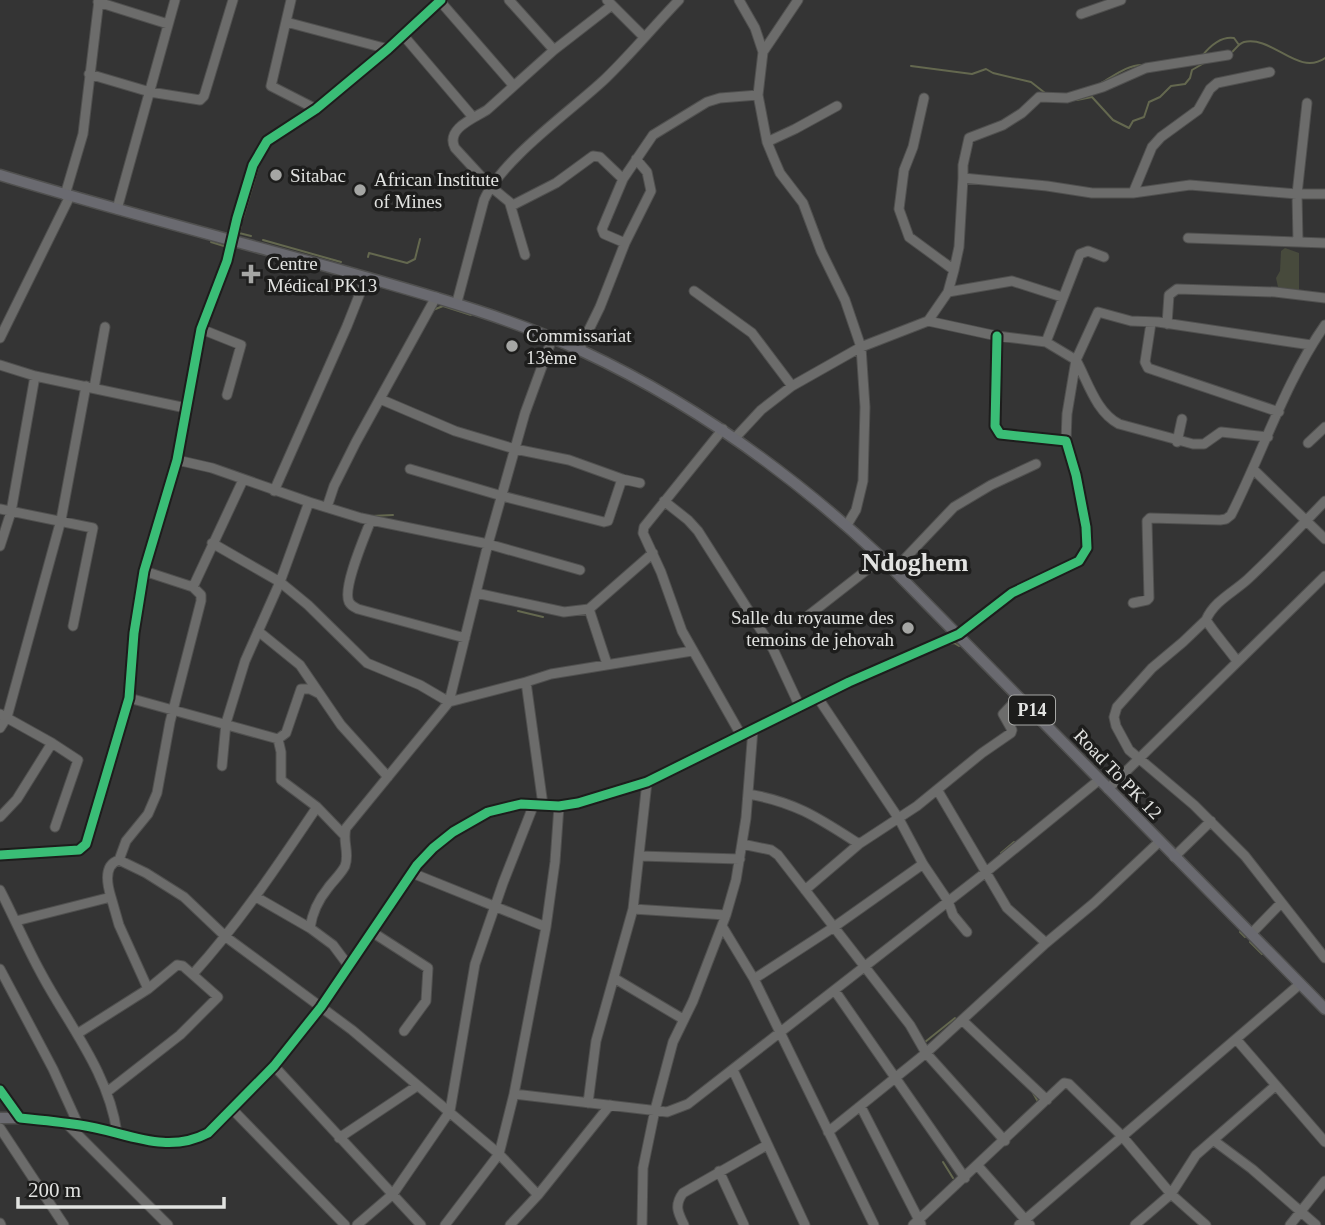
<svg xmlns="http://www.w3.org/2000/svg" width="1325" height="1225" viewBox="0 0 1325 1225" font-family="'Times New Roman',serif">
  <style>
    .green { fill: #474a3c }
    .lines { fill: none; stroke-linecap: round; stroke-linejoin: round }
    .stream { stroke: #64684f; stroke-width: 2 }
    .minor-casing { stroke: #50504f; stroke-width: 11 }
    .major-casing { stroke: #50504f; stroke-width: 13 }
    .minor { stroke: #6c6c6b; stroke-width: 9 }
    .major { stroke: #6a6a70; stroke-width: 10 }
    .cycleway-casing { stroke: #1d1d1c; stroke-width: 13 }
    .cycleway { stroke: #3abd76; stroke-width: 9 }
    .poi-dot { fill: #a5a6a4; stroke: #1d1d1c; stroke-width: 2.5 }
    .labels { text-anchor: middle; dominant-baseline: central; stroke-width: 7; stroke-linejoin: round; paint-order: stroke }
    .shield { fill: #1d1d1c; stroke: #a7a8a6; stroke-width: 2 }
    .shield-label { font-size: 18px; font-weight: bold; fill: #e2e3e1 }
    .poi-label { font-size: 19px; fill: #e2e3e1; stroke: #1d1d1c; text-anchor: start }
    .street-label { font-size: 19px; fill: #e2e3e1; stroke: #1d1d1c }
    .district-label { font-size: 26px; font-weight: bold; fill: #e2e3e1; stroke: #1d1d1c }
  </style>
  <rect width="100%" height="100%" fill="#343434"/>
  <!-- green -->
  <path class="green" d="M1285 248 1299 253V290L1295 296H1280L1276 278 1280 271 1281 251Z"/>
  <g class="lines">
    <!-- stream -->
    <path class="stream" d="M1231 53C1236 49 1238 44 1244 42 1272 35 1298 77 1325 58
      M1202 56C1210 46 1221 36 1234 38L1239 45
      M911 66 972 74 986 69 993 73 1031 82 1045 93
      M1101 83C1114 76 1127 65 1142 65
      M1077 100 1092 97 1113 120 1129 128 1133 121 1144 117 1149 102 1160 97 1171 86 1185 84 1190 78 1192 70 1204 63
      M243 218 260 161
      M241 226 239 233 251 236
      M263 240 341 262
      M211 242 227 247
      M368 257 369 253 407 263 415 259 420 239
      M433 310 443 306 471 315
      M371 516 393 515
      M518 611 543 617
      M948 644 954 643 959 646
      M1001 853 1014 842
      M1240 932 1245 937
      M1250 942 1262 954
      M925 1042 955 1018
      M1023 1083 1029 1089
      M1033 1093 1037 1100
      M943 1162 953 1178"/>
    <!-- minor casing -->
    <g class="minor-casing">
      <path id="minor" d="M291 0 271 86 316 109
        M439 0 513 85
        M509 0 554 50
        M607 0 644 37
        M739 0 755 28 763 52
        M798 0 763 52 758 95 767 142 774 159 780 173 803 203 821 251 845 300 861 347 865 407 863 481 856 510 847 525
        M98 2 168 24
        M612 5 554 50 487 110C474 118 445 129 455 148L490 186 513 205 556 183 593 156 600 157 623 179
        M1081 14 1121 0
        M286 22 388 49
        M403 35 472 116
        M89 74 150 92 200 100 204 96 233 0
        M924 98 913 147 904 170 899 209 909 237 954 270
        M767 142 795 129 837 106
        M963 178V165L969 138 1003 125 1022 113 1039 97 1067 98 1103 87 1146 68 1228 55
        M1133 193 1152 147 1161 137 1198 110 1210 89 1217 83 1270 72
        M65 195 83 134 99 0
        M510 204 525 255
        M117 209 175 0
        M1188 238 1325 243
        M1298 242 1297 194 1307 103
        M625 243 604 234 602 229 623 179 653 135 707 102 720 98 758 95
        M694 291 752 333 792 386
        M948 292 1012 281 1062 297
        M457 302 484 200C502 159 571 111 605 79 631 54 654 26 679 0
        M928 321 997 336 1046 342 1076 360 1098 312 1131 321 1158 322 1311 345
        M1151 323 1145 362 1148 368 1279 412
        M1167 324 1169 295 1177 289 1275 292 1325 298
        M201 329 241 345 227 395
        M0 338 70 196
        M1046 342 1080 254 1088 251 1104 257
        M579 350 600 307 625 243 651 191 647 172 636 159
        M0 365 35 376 186 408
        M94 388 105 327
        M380 399 455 431 515 449 569 460 622 479
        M723 429 644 527 643 533 661 572 682 631 741 735
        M735 438 761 410 792 386 861 347 928 321 948 292 954 270 959 247 963 178 1047 186 1092 193H1133L1190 185 1297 194H1325
        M1066 441 1067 414 1076 360C1088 382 1096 412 1119 424L1193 444H1204L1221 432 1268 437
        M1177 442 1182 419
        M1308 443 1325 427
        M177 460 212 468 309 502 280 582 245 661 226 723 222 766
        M410 469 502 496 604 522 608 521 622 479 640 483
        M1254 470 1325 539
        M274 491 347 326 366 278
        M664 501 688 520 698 531 773 649 800 707
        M309 502 361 518 488 544 580 570
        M327 507 334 486 356 442 436 297
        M0 509 93 528 73 626
        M371 520C365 536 342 588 349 602 351 606 354 607 358 609L465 638
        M212 543 280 582 308 605 367 663 420 685 449 702 526 682
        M0 546 11 512 35 376
        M894 570 954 507 991 485 1036 464
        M193 587 243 480
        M476 593 564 612 589 609 607 664
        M1133 603 1147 600 1149 598 1147 521 1150 518 1220 520 1226 519 1231 515C1262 454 1286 380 1325 325
        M589 609 653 553
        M1206 620 1183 642 1152 668 1117 707 1114 717 1116 726 1129 750 1194 805 1245 856 1325 958
        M800 622 882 558
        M258 631 300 665 341 725 388 777
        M1237 661C1227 647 1215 634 1206 620 1214 601 1234 592 1248 579 1275 554 1300 527 1325 501
        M129 698 278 739
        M818 698 899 819 923 864 948 901 953 915 967 932
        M0 714 52 743 78 760 55 827
        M0 728 7 717 61 520 86 386
        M278 739 281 752V780L317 807 344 835
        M278 739 286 733 301 689H310L318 693
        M1108 789 1325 576
        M748 794C796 802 820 819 859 844
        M543 805 526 682 551 674 692 651
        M0 817 17 799 52 743
        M742 844 771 850 778 855 910 1025 926 1053 1005 1141
        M0 855 79 850 86 844 129 698 134 633 144 571 177 460 201 329 227 261 237 218 253 165 267 141 316 109 388 49 441 0
        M639 856 740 859
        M1174 857 1211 821
        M119 860 126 841 148 814 157 793 170 722 201 601V595L193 587 144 571
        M412 873 546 927
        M0 890C14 917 26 946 41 973 68 1024 109 1073 117 1133
        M805 890 859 844 917 806 982 753 1011 733 1012 730 1003 714 1019 697
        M111 897C107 884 103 865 119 860L146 873 184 897 226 937 352 1030 499 1154 538 1195
        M256 897 310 928
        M633 909 726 915
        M16 921 111 897 119 925 148 989
        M722 926 754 979
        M372 932 428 968 426 1001 404 1031
        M1251 934 1281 903
        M1046 943 1094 903 1159 842
        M348 965 333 945 310 928C312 914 319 899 328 888 333 881 341 874 345 866 350 853 342 841 346 828L449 702 488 544 525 413 552 339
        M0 969 53 1069 78 1124
        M193 974C240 922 278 865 317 807
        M614 978 683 1019
        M835 991 965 1178
        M962 1020 1047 1100
        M77 1034 148 989 177 965 183 966 218 997 180 1035 107 1092
        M1236 1039 1325 1142
        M274 1066 421 1225
        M733 1070 805 1225
        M0 1090 20 1118C40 1120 60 1122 80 1125 124 1131 165 1156 208 1133L274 1066 321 1007 417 865 433 848 453 832 488 812 521 804 559 806 578 803 647 782 849 682 959 634 1012 593 1079 561 1087 548 1086 527 1076 475 1066 441 1000 434 995 426 997 336
        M514 1094 667 1112 688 1104 986 872 1099 780
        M588 1103 596 1041 633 909 647 782
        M861 1107 921 1224
        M232 1109 345 1225
        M68 1125 168 1225
        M0 1128 64 1225
        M828 1132 926 1053 1046 943 1007 908 938 791
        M339 1138 417 1086
        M1213 1140 1252 1169 1316 1225
        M978 1166 1030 1225
        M719 1171 744 1225
        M0 1223 1 1225
        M357 1225 393 1194 450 1111 475 964 503 883 534 804
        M445 1225 499 1154 514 1094 546 927 555 862 559 806
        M510 1225 538 1195 610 1105
        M642 1225 643 1168 655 1110 673 1042 693 1001 726 915 736 880 746 818 753 729
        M684 1225C678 1213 674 1205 683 1193L767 1145
        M874 1225 754 979 834 927 923 864
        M913 1225 1064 1083 1069 1084 1122 1136 1171 1194 1196 1155 1275 1086
        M1019 1225 1300 984
        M1135 1225 1171 1194 1206 1225
        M1290 1225 1325 1181"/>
    </g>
    <!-- major casing -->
    <g class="major-casing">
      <path id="major" d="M0 175C112 209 224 238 337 269 420 293 504 315 582 351 694 403 792 474 882 558L1325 1009
        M0 1118H20"/>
    </g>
    <!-- minor -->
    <use href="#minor" class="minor"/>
    <!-- major -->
    <use href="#major" class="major"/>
    <!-- cycleway casing -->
    <g class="cycleway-casing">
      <path id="cycleway" d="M0 855 79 850 86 844 129 698 134 633 144 571 177 460 201 329 227 261 237 218 253 165 267 141 316 109 388 49 441 0
        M0 1090 20 1118C40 1120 60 1122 80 1125 124 1131 165 1156 208 1133L274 1066 321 1007 417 865 433 848 453 832 488 812 521 804 559 806 578 803 647 782 849 682 959 634 1012 593 1079 561 1087 548 1086 527 1076 475 1066 441 1000 434 995 426 997 336"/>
    </g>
    <!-- cycleway -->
    <use href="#cycleway" class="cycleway"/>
  </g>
  <!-- markers -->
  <g class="poi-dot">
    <circle cx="276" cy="175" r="7"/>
    <circle cx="360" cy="190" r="7"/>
    <path d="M247.5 263.5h7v7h7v7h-7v7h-7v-7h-7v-7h7z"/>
    <circle cx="512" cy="346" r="7"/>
    <circle cx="908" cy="628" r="7"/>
  </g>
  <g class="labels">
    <!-- shield labels -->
    <rect class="shield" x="1009" y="695.5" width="46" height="29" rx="5"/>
    <g class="shield-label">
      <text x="1032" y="710">P14</text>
    </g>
    <!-- poi labels -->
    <g class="poi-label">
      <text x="290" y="175">Sitabac</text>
      <text x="374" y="179">African Institute<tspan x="374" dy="22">of Mines</tspan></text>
      <text x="267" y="263">Centre<tspan x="267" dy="22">Médical PK13</tspan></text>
      <text x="526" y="335">Commissariat<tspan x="526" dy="22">13ème</tspan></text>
      <text x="894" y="617" text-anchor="end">Salle du royaume des<tspan x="894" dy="22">temoins de jehovah</tspan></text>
    </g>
    <!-- street labels -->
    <g class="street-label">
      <text transform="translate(1118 774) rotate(46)">Road To PK 12</text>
    </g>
    <!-- district labels -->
    <g class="district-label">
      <text x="915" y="562">Ndoghem</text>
    </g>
  </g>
  <!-- scale -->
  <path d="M18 1197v10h206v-10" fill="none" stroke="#e2e3e1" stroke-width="3.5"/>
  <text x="28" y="1197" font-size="21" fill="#e2e3e1" stroke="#1d1d1c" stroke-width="5" paint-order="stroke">200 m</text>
</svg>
